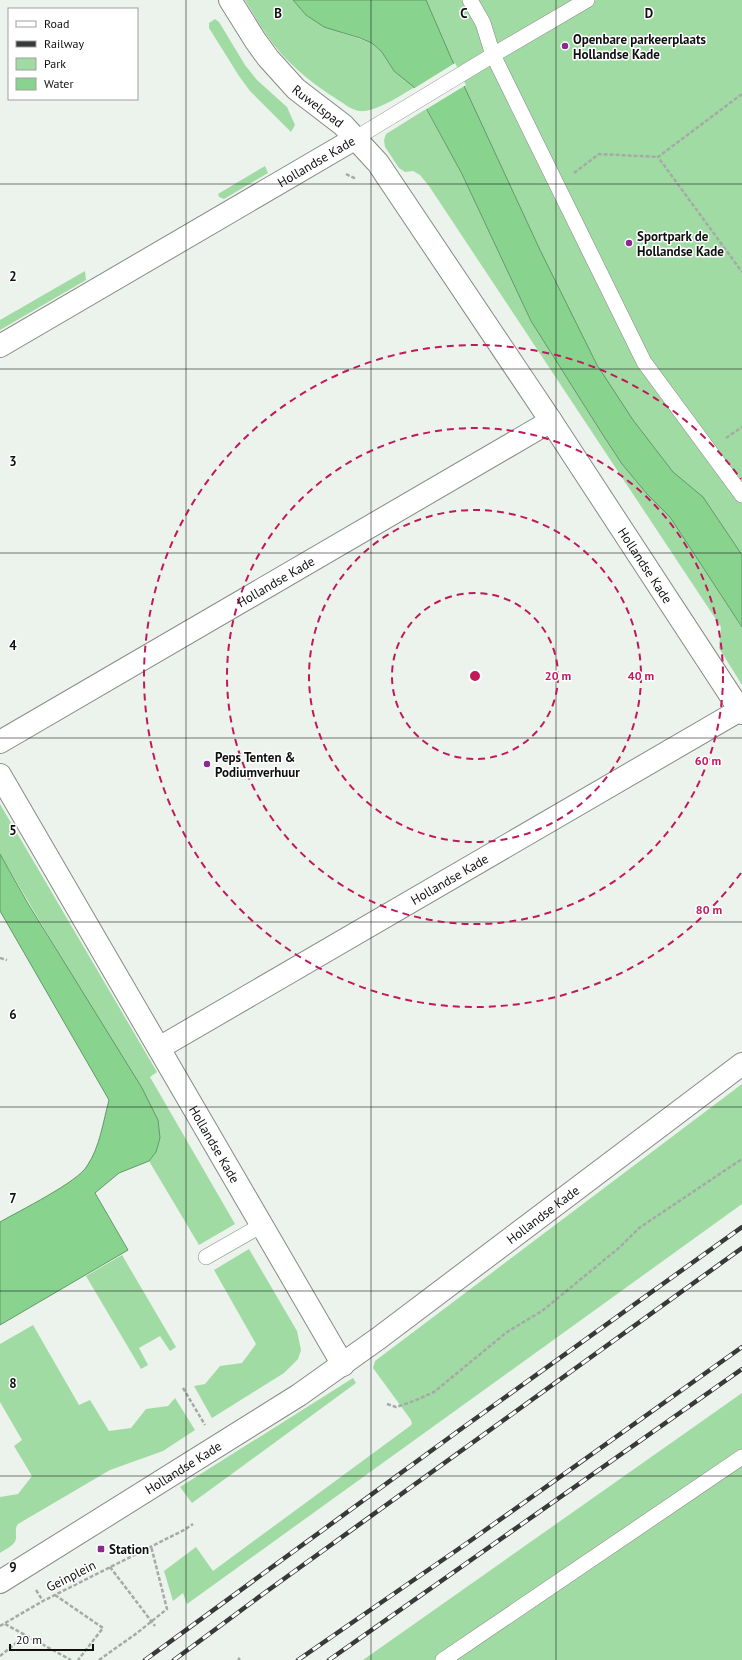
<svg xmlns="http://www.w3.org/2000/svg" width="742" height="1660" viewBox="0 0 742 1660" font-family="'PT Sans',sans-serif">
  <style>
    .green { fill: #a1dba4 }
    .water { fill: #88d48e; stroke: #639968 }
    .pier { fill: #ecf2ec }
    .lines { fill: none; stroke-linecap: round; stroke-linejoin: round }
    .service-casing { stroke: #858b85; stroke-width: 16 }
    .minor-casing { stroke: #858b85; stroke-width: 24 }
    .tertiary-casing { stroke: #858b85; stroke-width: 24 }
    .path { stroke: #a6aaa6; stroke-width: 2.5; stroke-dasharray: 4 2; stroke-linecap: butt }
    .service { stroke: #fff; stroke-width: 15 }
    .minor { stroke: #fff; stroke-width: 22 }
    .tertiary { stroke: #fff; stroke-width: 22 }
    .rail-casing { stroke: #373a38; stroke-width: 4.5 }
    .rail { stroke: #fff; stroke-width: 3; stroke-dasharray: 9; stroke-linecap: butt }
    .grid { fill: none; stroke: #0e100f; stroke-width: 1; stroke-opacity: 0.55 }
    .ring { fill: none; stroke: #c2185b; stroke-width: 2; stroke-dasharray: 7 5 }
    .poi-dot { fill: #8c2991; stroke: #fff; stroke-width: 1.5 }
    .labels { text-anchor: middle; dominant-baseline: central; stroke-width: 3; stroke-linejoin: round; paint-order: stroke }
    .poi-label { font-size: 13px; font-weight: bold; fill: #0e100f; stroke: #fff; text-anchor: start }
    .street-label { font-size: 13px; fill: #0e100f; stroke: #fff }
    .grid-label { font-size: 13px; text-anchor: middle; font-weight: bold; fill: #0e100f; stroke: #fff; stroke-width: 3; stroke-linejoin: round; paint-order: stroke }
    .centre { fill: #c2185b; stroke: #fff; stroke-width: 2 }
    .ring-label { font-size: 12px; text-anchor: middle; font-weight: bold; fill: #c2185b; stroke: #fff; stroke-width: 3; stroke-linejoin: round; paint-order: stroke }
  </style>
  <rect width="100%" height="100%" fill="#ecf2ec"/>
  <!-- green -->
  <path class="green" d="M245 0H293L306 15 342 33 372 43 382 52 394 71 415 87C401 95 375 113 359 111 351 110 342 102 335 98 315 85 294 69 279 51 266 36 255 17 245 0Z
    M377 0H742V590L649 471Z
    M215 19 219 22 245 65 257 80 287 107 295 125 291 132 250 91 239 76 209 28V23Z
    M426 109 462 174 531 321 603 435 622 464 647 494 670 517 742 627V685L719 648 721 627 429 186 420 175 413 171 405 172 399 168 385 147 384 140 386 134Z
    M265 166 268 173 224 199 219 197 218 194Z
    M85 271 86 280 0 330V320Z
    M0 804 157 1072 150 1077 235 1224 199 1245 149 1161C161 1148 160 1137 158 1120L0 854Z
    M742 1084V1204L187 1604 183 1593 173 1601 164 1571 196 1547 213 1571 410 1426 412 1424 411 1420 373 1368 375 1361Z
    M249 1249 297 1331 301 1350 298 1359 284 1373 212 1418 194 1386 205 1384 220 1366 242 1363 256 1344 214 1270Z
    M122 1255 176 1347 170 1351 160 1336 139 1348 148 1365 141 1369 86 1276Z
    M33 1325 79 1405 90 1400 109 1431 131 1428 146 1409 168 1406 175 1398 195 1430 163 1451 110 1470 18 1524C13 1530 19 1537 14 1543 11 1547 4 1550 0 1553V1497L18 1494 32 1476 14 1446 22 1440 0 1402V1344Z
    M353 1378 356 1383 192 1503 180 1487Z
    M742 1393V1660H363Z"/>
  <!-- water -->
  <path class="water" d="M293 0H426L452 60 540 250 597 365 633 420 673 472 703 497 742 555V627L670 517 647 494 622 464 603 435 531 321 462 174 415 88 394 71 382 52 372 43 360 38 324 27 306 15Z
    M0 854 27 902 142 1088 158 1120 160 1138 156 1152 149 1161 119 1173 95 1193 128 1250 0 1325V1222C19 1211 78 1182 87 1166 100 1147 103 1122 109 1100L0 911Z"/>
  <!-- pier -->
  <path class="pier" d="M455 63 466 85 425 110 413 89Z"/>
  <g class="lines">
    <!-- service casing -->
    <g class="service-casing">
      <path id="service" d="M470 0 483 23 493 55 644 362 742 495
        M356 138 493 55 587 0
        M206 1257 262 1225
        M443 1660 742 1457"/>
    </g>
    <!-- minor casing -->
    <g class="minor-casing">
      <g id="minor">
        <path id="s1" d="M0 346 356 138"/>
        <path id="s2" d="M0 742 551 421"/>
        <path id="s3" d="M0 775 343 1365"/>
        <path id="s4" d="M159 1048 740 710"/>
      </g>
    </g>
    <!-- tertiary casing -->
    <g class="tertiary-casing">
      <g id="tertiary">
        <path id="s5" d="M230 0 255 40 268 58 296 89 343 125 378 163 551 421 742 713"/>
        <path id="s6" d="M0 1582 299 1395 379 1338 742 1064"/>
      </g>
    </g>
    <!-- path -->
    <path class="path" d="M742 94 658 157 742 272
      M574 173 599 154 658 157
      M346 174 356 179
      M726 438 742 427
      M0 958 7 960
      M183 1388 205 1425
      M387 1404 396 1407 414 1401 434 1392 507 1332 542 1311 620 1247 639 1228 742 1159
      M110 1567 155 1626
      M36 1590 43 1601
      M55 1595 103 1628 78 1660
      M5 1624 71 1660
      M0 1626 43 1601 184 1530 193 1524
      M0 1656 26 1635
      M99 1660 137 1633 167 1609 151 1546
      M238 1660 240 1658"/>
    <!-- service -->
    <use href="#service" class="service"/>
    <!-- minor -->
    <use href="#minor" class="minor"/>
    <!-- tertiary -->
    <use href="#tertiary" class="tertiary"/>
    <!-- rail casing -->
    <g class="rail-casing">
      <path id="rail" d="M145 1660 461 1429 742 1227
        M174 1660 263 1594 742 1248
        M298 1660 470 1541 742 1347
        M329 1660 742 1369"/>
    </g>
    <!-- rail -->
    <use href="#rail" class="rail"/>
  </g>
  <!-- grid -->
  <path class="grid" d="M186 0V1660M371 0V1660M556 0V1660M0 184H742M0 369H742M0 553H742M0 738H742M0 922H742M0 1107H742M0 1291H742M0 1476H742"/>
  <!-- distance rings -->
  <g class="ring">
    <circle cx="475" cy="676" r="83"/>
    <circle cx="475" cy="676" r="166"/>
    <circle cx="475" cy="676" r="248"/>
    <path d="M741 873A331 331 0 1 1 741 479"/>
  </g>
  <!-- markers -->
  <g class="poi-dot">
    <circle cx="565" cy="46" r="4"/>
    <circle cx="629" cy="243" r="4"/>
    <circle cx="207" cy="764" r="4"/>
    <rect x="97" y="1545" width="8" height="8" rx="2"/>
  </g>
  <g class="labels">
    <!-- poi labels -->
    <g class="poi-label">
      <text x="573" y="39">Openbare parkeerplaats<tspan x="573" dy="15">Hollandse Kade</tspan></text>
      <text x="637" y="236">Sportpark de<tspan x="637" dy="15">Hollandse Kade</tspan></text>
      <text x="215" y="757">Peps Tenten &amp;<tspan x="215" dy="15">Podiumverhuur</tspan></text>
      <text x="109" y="1549">Station</text>
    </g>
    <!-- street labels -->
    <g class="street-label">
      <text stroke="none"><textPath href="#s5" startOffset="139">Ruwelspad</textPath></text>
      <text stroke="none"><textPath href="#s1" startOffset="366">Hollandse Kade</textPath></text>
      <text stroke="none"><textPath href="#s5" startOffset="705">Hollandse Kade</textPath></text>
      <text stroke="none"><textPath href="#s2" startOffset="319">Hollandse Kade</textPath></text>
      <text stroke="none"><textPath href="#s4" startOffset="336">Hollandse Kade</textPath></text>
      <text stroke="none"><textPath href="#s3" startOffset="427">Hollandse Kade</textPath></text>
      <text stroke="none"><textPath href="#s6" startOffset="656">Hollandse Kade</textPath></text>
      <text stroke="none"><textPath href="#s6" startOffset="216">Hollandse Kade</textPath></text>
      <text transform="translate(71 1576) rotate(-27)">Geinplein</text>
    </g>
  </g>
  <g class="grid-label">
    <text x="278" y="18">B</text>
    <text x="464" y="18">C</text>
    <text x="649" y="18">D</text>
    <text x="13" y="281">2</text>
    <text x="13" y="466">3</text>
    <text x="13" y="650">4</text>
    <text x="13" y="835">5</text>
    <text x="13" y="1019">6</text>
    <text x="13" y="1203">7</text>
    <text x="13" y="1388">8</text>
    <text x="13" y="1572">9</text>
  </g>
  <circle cx="475" cy="676" r="6" class="centre"/>
  <g class="ring-label">
    <text x="558" y="680">20 m</text>
    <text x="641" y="680">40 m</text>
    <text x="708" y="765">60 m</text>
    <text x="709" y="914">80 m</text>
  </g>
  <!-- legend -->
  <rect x="8" y="8" width="130" height="92" fill="#ffffff" stroke="#9f9f9f"/>
  <rect x="16" y="21" width="20" height="6" fill="#ffffff" stroke="#9f9f9f"/>
  <text x="44" y="28" font-size="12" fill="#0e100f">Road</text>
  <rect x="16" y="41" width="20" height="6" fill="#373a38" stroke="#9f9f9f"/>
  <text x="44" y="48" font-size="12" fill="#0e100f">Railway</text>
  <rect x="16" y="58" width="20" height="12" fill="#a1dba4" stroke="#9f9f9f"/>
  <text x="44" y="68" font-size="12" fill="#0e100f">Park</text>
  <rect x="16" y="78" width="20" height="12" fill="#88d48e" stroke="#9f9f9f"/>
  <text x="44" y="88" font-size="12" fill="#0e100f">Water</text>
  <!-- scale -->
  <path d="M10 1644v6h83v-6" fill="none" stroke="#0e100f" stroke-width="2"/>
  <text x="16" y="1644" font-size="12" fill="#0e100f" stroke="#ffffff" stroke-width="3" paint-order="stroke">20 m</text>
</svg>
